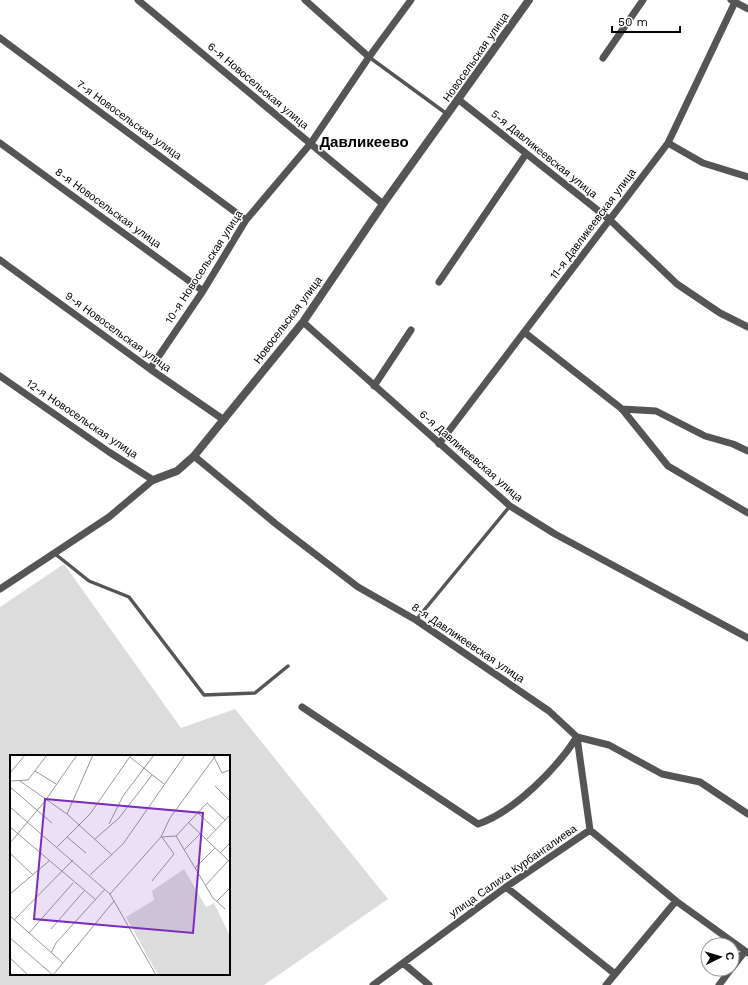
<svg xmlns="http://www.w3.org/2000/svg" width="748" height="985" viewBox="0 0 748 985" font-family="'Work Sans',sans-serif">
  <style>
    .green { fill: #dcdcdc; fill-rule: evenodd }
    .lines { fill: none; stroke-linecap: round; stroke-linejoin: round }
    .service { stroke: #555; stroke-width: 3.5 }
    .minor { stroke: #555; stroke-width: 7 }
    .tertiary { stroke: #555; stroke-width: 8 }
    .labels { text-anchor: middle; dominant-baseline: central; stroke-width: 3; stroke-linejoin: round; paint-order: stroke }
    .street-label { font-size: 11px; fill: #000; stroke: #fff }
    .district-label { font-size: 15px; font-weight: bold; fill: #000; stroke: #fff }
    .inset-road { fill: none; stroke: #999; stroke-width: 1 }
    .view { fill: #7b2cbf; fill-opacity: 0.15; stroke: #7b2cbf; stroke-width: 2 }
    .inset-edge { fill: none; stroke: #000; stroke-width: 2 }
  </style>
  <rect width="100%" height="100%" fill="#fff"/>
  <!-- green -->
  <path class="green" d="M64 564 181 728 235 709 388 899 264 985H0V607ZM11 756H229V974H11Z"/>
  <g class="lines">
    <!-- service -->
    <path class="service" d="M369 57 447 114
      M54 553 89 581 129 597 204 695 255 693 288 666
      M416 620 510 506"/>
    <!-- minor -->
    <path class="minor" d="M138 0 383 204
      M305 0 369 57
      M731 0 748 9
      M0 38 246 220
      M603 58 643 0
      M459 100 610 220 677 284 720 313 748 327
      M0 143 203 291
      M668 143 703 163 748 177
      M0 260 150 369 224 420
      M439 282 526 154
      M303 322 510 506 555 534 748 638
      M524 332 622 409 668 466 748 513
      M150 369 203 291 246 220 311 143 369 57 411 0
      M0 376 109 452 153 480 109 517 0 589
      M374 386 411 330
      M622 409 656 411 705 436 733 444 748 451
      M439 444 668 143 736 0
      M194 456 276 524 358 587 416 620 549 711 577 737 609 745 662 774 700 782 748 814
      M302 707 478 824C514 812 557 768 577 737
      M590 830 676 901 748 953
      M506 887 615 974
      M403 963 429 985
      M732 968 745 951
      M373 985 506 887 590 830 577 737
      M606 985 676 901
      M719 985 731 969"/>
    <!-- tertiary -->
    <path class="tertiary" d="M153 480 177 471 194 456 303 322 383 204 529 0"/>
  </g>
  <g class="labels">
    <!-- street labels -->
    <g class="street-label">
      <text transform="translate(476 57) rotate(-55)">Новосельская улица</text>
      <text transform="translate(258 86) rotate(40)">6-я Новосельская улица</text>
      <text transform="translate(129 120) rotate(36)">7-я Новосельская улица</text>
      <text transform="translate(544 154) rotate(39)">5-я Давликеевская улица</text>
      <text transform="translate(108 208) rotate(36)">8-я Новосельская улица</text>
      <text transform="translate(593 224) rotate(-53)">11-я Давликеевская улица</text>
      <text transform="translate(204 267) rotate(-57)">10-я Новосельская улица</text>
      <text transform="translate(288 320) rotate(-53)">Новосельская улица</text>
      <text transform="translate(118 332) rotate(36)">9-я Новосельская улица</text>
      <text transform="translate(82 419) rotate(34)">12-я Новосельская улица</text>
      <text transform="translate(471 456) rotate(41)">6-я Давликеевская улица</text>
      <text transform="translate(468 643) rotate(34)">8-я Давликеевская улица</text>
      <text transform="translate(513 871) rotate(-35)">улица Салиха Курбангалиева</text>
    </g>
    <!-- district labels -->
    <g class="district-label">
      <text x="364" y="142">Давликеево</text>
    </g>
  </g>
  <!-- overview -->
  <g transform="translate(10 755)">
    <rect width="220" height="220" fill="#fff"/>
    <path d="M174 114 196 152 204 148 220 181V220H148L116 162 144 145 142 136Z" fill="#dcdcdc"/>
    <path class="inset-road" d="M203 0 212 18 220 15M120 2 154 29M25 16 46 29M0 18 15 0M0 26 18 25 37 0M10 26 57 59 102 100M205 31 220 46M0 32 42 68M0 52 100 139 146 220M188 58 206 75M57 59 83 0M179 68 220 107M99 69 113 41 144 0M0 72 86 145M166 81 197 48 215 65M57 82 76 98M151 82 166 81 203 143 215 154M85 84 109 63 142 20M196 85 220 60M0 88 35 46 67 0M47 92 80 59 121 0M174 95 190 79M0 98 23 120M210 98 220 88M185 113 205 93M80 120 113 89 175 0M142 126 164 99 152 82M196 130 218 106M0 139 39 106M100 139 151 82 160 63 206 0M206 147 220 133M0 161 53 208M4 165 63 105M41 174 74 136M19 178 63 128M0 183 43 220M41 198 46 188 95 134M0 203 18 220M43 220 104 146"/>
    <path class="view" d="M35 44 193 58 183 178 24 164Z"/>
    <rect width="220" height="220" class="inset-edge"/>
  </g>
  <!-- north arrow -->
  <g transform="translate(720 957) rotate(85)"><circle r="19" fill="#ffffff" stroke="#999999"/>
  <path d="M0-3L7 15L0 10L-7 15Z" fill="#000000"/>
  <text y="-6" font-size="11" font-weight="bold" text-anchor="middle" fill="#000000">С</text>
  </g>
  <!-- scale -->
  <path d="M612 26v6h68v-6" fill="none" stroke="#000000" stroke-width="2"/>
  <text x="618" y="26" font-size="12" fill="#000000" stroke="#ffffff" stroke-width="3" paint-order="stroke">50 m</text>
</svg>
